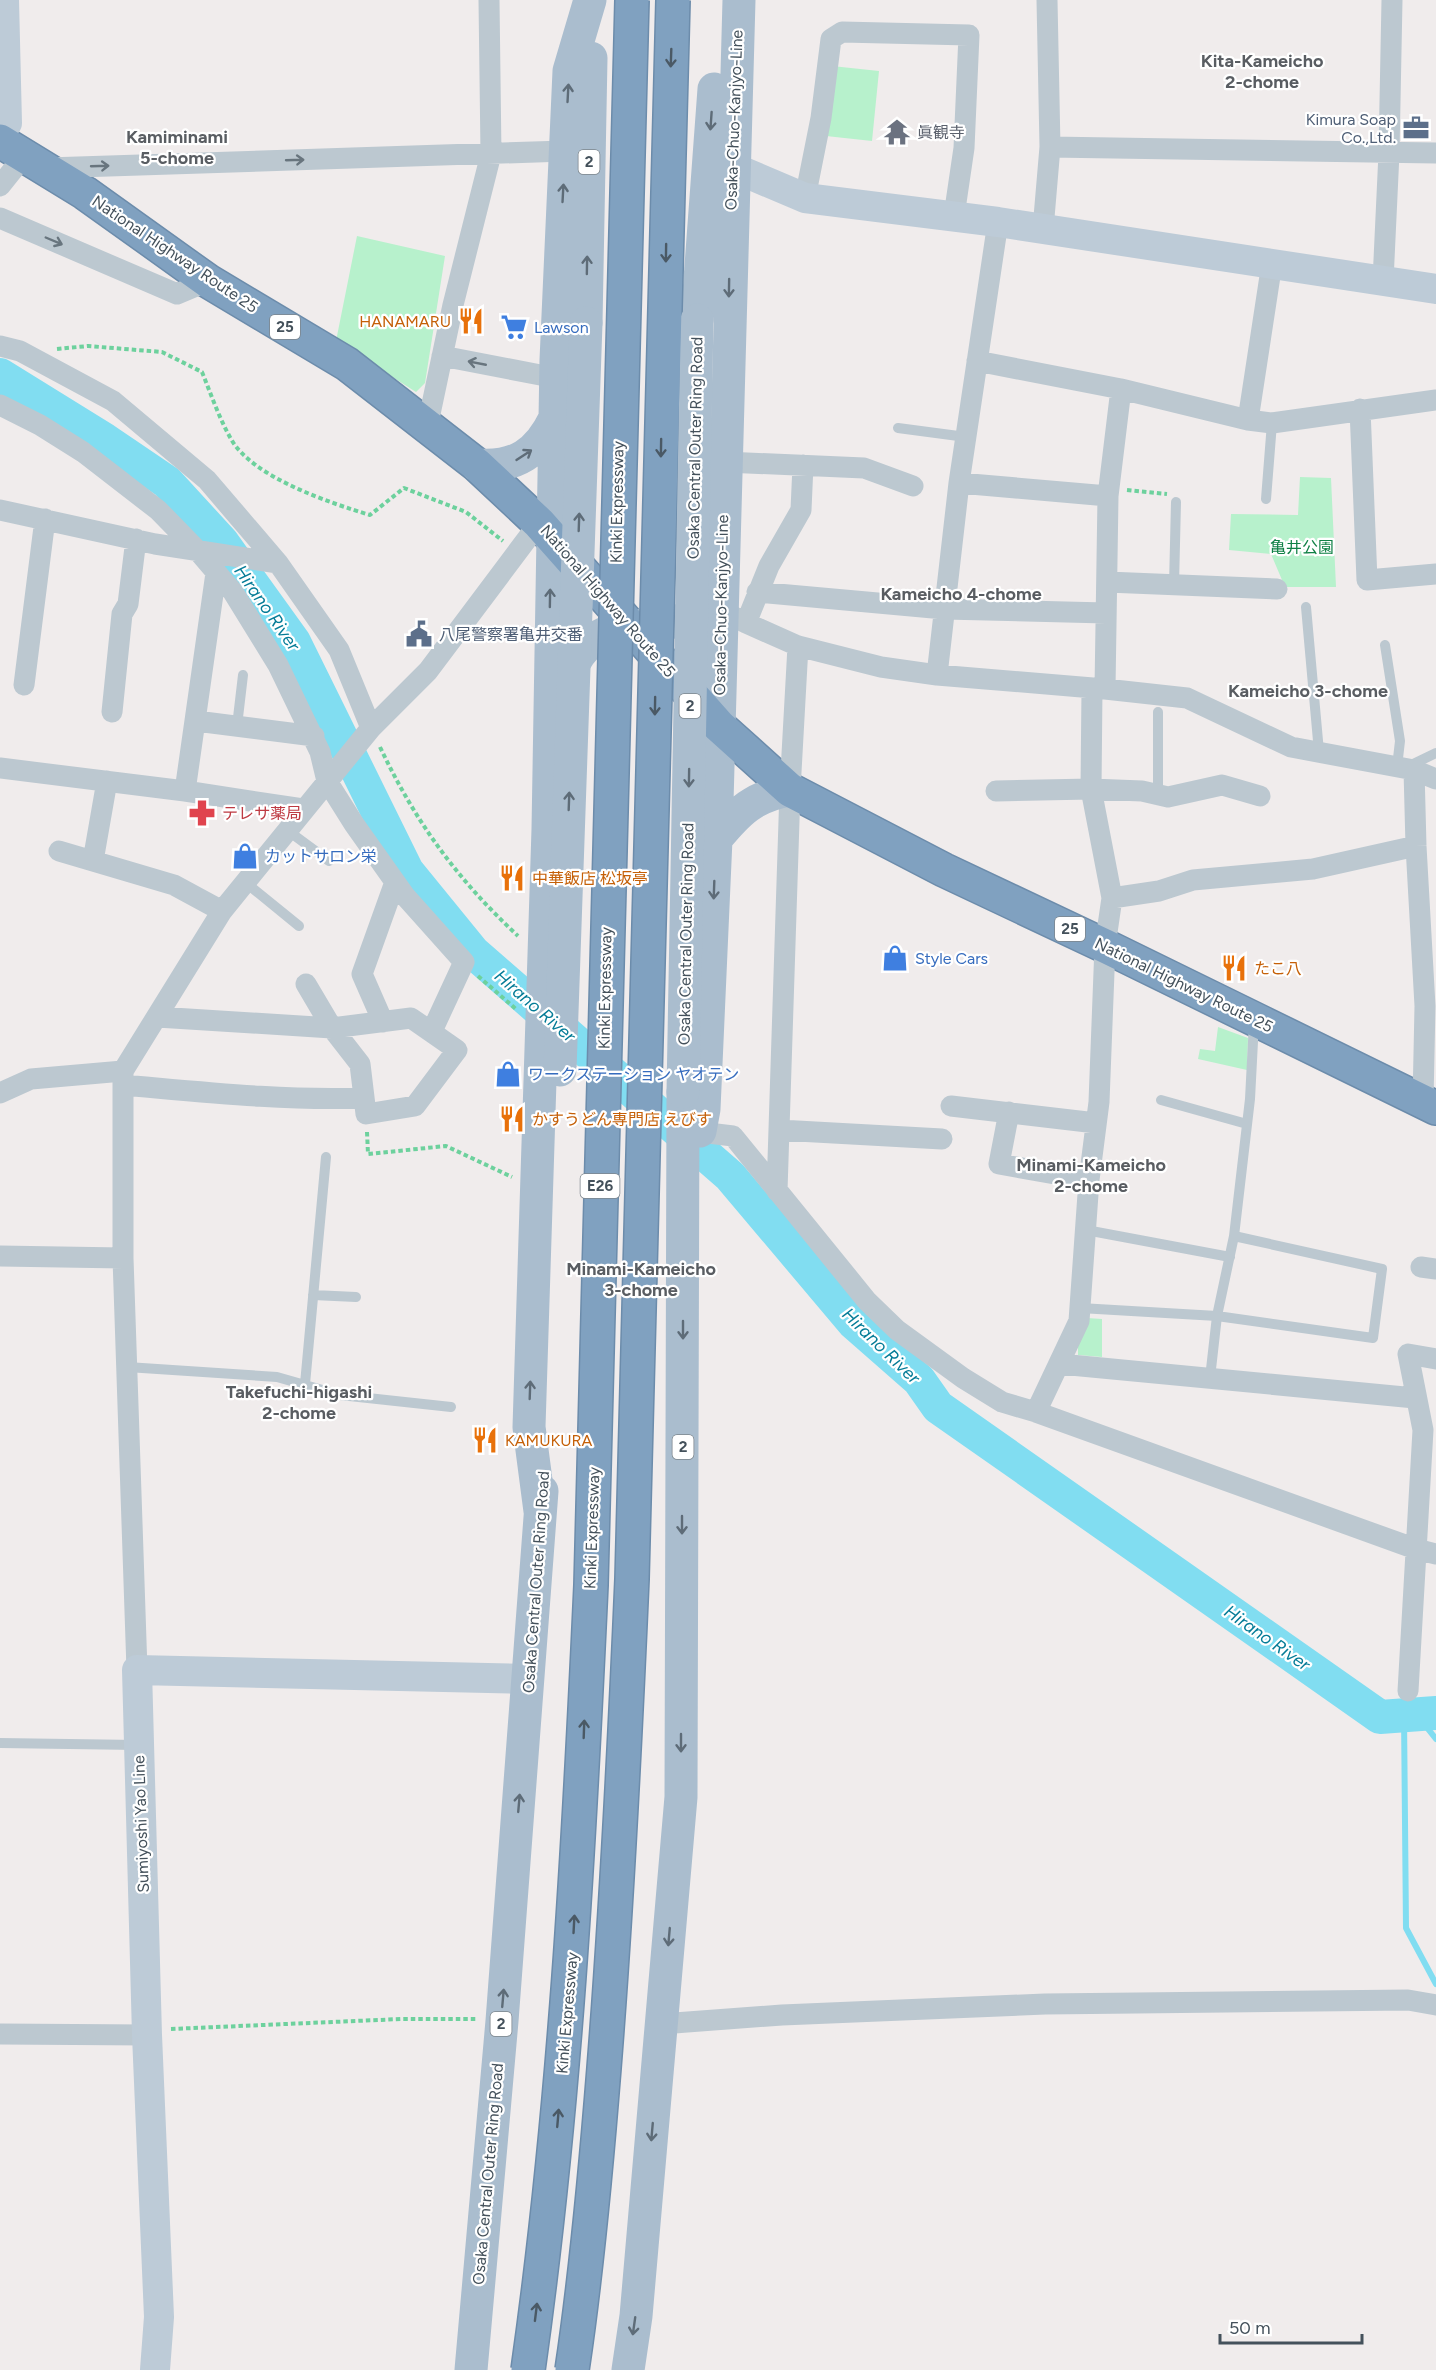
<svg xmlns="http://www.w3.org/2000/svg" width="1436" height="2370" viewBox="0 0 1436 2370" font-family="Figtree,'Noto Sans JP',sans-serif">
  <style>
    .green { fill: #b7f1cc }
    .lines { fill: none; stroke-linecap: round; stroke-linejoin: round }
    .stream { stroke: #81ddf1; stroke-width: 6 }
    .river { stroke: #81ddf1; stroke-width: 34 }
    .highway-casing { stroke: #6c8cab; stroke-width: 36 }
    .path { stroke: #6dd19d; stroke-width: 4; stroke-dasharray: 4.5 3; stroke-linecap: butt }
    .lane { stroke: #bcc8d0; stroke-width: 10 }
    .street { stroke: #bcc8d0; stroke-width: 21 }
    .secondary { stroke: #bdcbd7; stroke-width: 30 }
    .primary { stroke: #aabdce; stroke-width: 33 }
    .highway { stroke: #80a1c0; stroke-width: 33 }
    .highway-bridge-casing { stroke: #6c8cab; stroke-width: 36; stroke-linecap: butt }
    .primary-bridge { stroke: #aabdce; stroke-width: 33 }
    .highway-bridge { stroke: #80a1c0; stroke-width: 33 }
    .oneway { stroke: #4a5965 }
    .oneway2 { stroke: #5e6c78 }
    .oneway3 { stroke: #68757e }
    .labels { text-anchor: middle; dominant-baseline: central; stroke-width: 4.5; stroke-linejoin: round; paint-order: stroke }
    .shield { fill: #fff; stroke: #7c858c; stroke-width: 1.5 }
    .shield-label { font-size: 15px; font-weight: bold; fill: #44515b }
    .service-label { font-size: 16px; fill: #4e5e75; stroke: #fff; text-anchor: end }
    .street-label { font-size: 16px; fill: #44515b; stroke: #fff }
    .worship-label { font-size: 16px; fill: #5b616d; stroke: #fff; text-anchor: start }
    .food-label { font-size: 16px; fill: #c56008; stroke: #fff; text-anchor: start }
    .shop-label { font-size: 16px; fill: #366cbe; stroke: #fff; text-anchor: start }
    .park-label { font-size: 16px; fill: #108146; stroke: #fff }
    .health-label { font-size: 16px; fill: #be3a42; stroke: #fff; text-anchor: start }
    .neighbourhood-label { font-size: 18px; font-weight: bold; fill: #595d62; stroke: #fff }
    .water-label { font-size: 18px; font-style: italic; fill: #057c97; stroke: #fff }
  </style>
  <rect width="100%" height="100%" fill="#f0ecec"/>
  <!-- green -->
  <path class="green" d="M832 66 879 71 872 141 826 136Z
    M357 236 445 256 425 383 416 392 336 341Z
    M1300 477 1331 478 1336 587H1285L1271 554 1229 550 1231 514 1298 515Z
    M1218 1027 1248 1038 1247 1070 1198 1059 1200 1049 1215 1051Z
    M1087 1318 1102 1319V1357L1078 1355V1344Z"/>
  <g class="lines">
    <!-- stream -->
    <path class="stream" d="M1404 1715 1406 1928 1436 1984
      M1417 1715 1436 1739"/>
    <!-- river -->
    <path class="river" d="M0 375 105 440 167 482 222 542 294 642 407 871 473 952 730 1176 854 1323 919 1380 938 1407 1380 1717 1436 1713"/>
    <!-- highway casing -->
    <g class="highway-casing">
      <path id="highway" d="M0 141 85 193 208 281 347 364 477 465 539 523 719 726 790 790 944 870 1105 946 1436 1108"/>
    </g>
    <!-- path -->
    <path class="path" d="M57 349 88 346 162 352 202 372C211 394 219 418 231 439 252 477 330 503 370 515L404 488 466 512 503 541
      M1127 490 1167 494
      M380 747C416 823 457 879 518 936
      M478 976 517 1010
      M367 1132 368 1154 446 1146 512 1177
      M171 2029 401 2019H478"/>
    <!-- lane -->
    <path class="lane" d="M898 428 966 437
      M1266 499 1272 423
      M1174 585 1176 502
      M1306 607 1319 752
      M1385 645 1400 741 1397 767
      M237 726 243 675
      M1407 767 1436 753
      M1158 795V712
      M287 830 329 861
      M245 882 299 926
      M1161 1100 1247 1124
      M1086 1230 1230 1257
      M313 1295 356 1297
      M1080 1308 1217 1316 1373 1338 1382 1269 1234 1236
      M127 1367 277 1377 340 1395 451 1407
      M1210 1378 1217 1316 1234 1236 1250 1099 1254 1022
      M305 1384 326 1157
      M0 1743 138 1745"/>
    <!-- street -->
    <path class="street" d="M1050 147 1436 153
      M47 168 565 151
      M0 186 24 156
      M805 198 821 118 831 39 842 32 969 35 964 148 954 216
      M0 218 177 294 208 281
      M1043 229 1050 147 1047 0
      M1383 281 1389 153 1392 0
      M0 346 20 351 113 401 207 480 278 563 339 650 371 728
      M442 356 556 378
      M977 361 1121 389 1248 420 1272 423 1436 400
      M0 405 40 425 83 452 158 510 198 551 233 592 278 665 320 752 327 781 354 824 405 896 464 962 432 1031
      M1360 409 1367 580 1436 574
      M1248 420 1272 263
      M427 428 453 305 491 154 489 0
      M725 462 864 468 913 486
      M959 483 1108 496
      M0 510 155 544 278 563
      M1107 582 1277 589
      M757 592 944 609 1106 613
      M721 610 746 623 798 646 881 667 937 675 1105 689 1187 698 1291 747 1414 770 1436 779
      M746 623 769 566 801 510 803 465
      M937 675 959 483 998 222
      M24 685 45 519
      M1105 689 1108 496 1121 389
      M112 712 122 614 128 604 136 539
      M196 721 314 736
      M0 768 185 791 303 809
      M1414 770 1416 846 1425 1006 1423 1101
      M185 791 216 573
      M996 791 1091 789 1142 791 1168 797 1222 785 1260 796
      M59 851 174 885 222 911
      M93 861 107 781
      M1112 898 1159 891 1193 880 1313 869 1416 846
      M157 1017 332 1028 411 1018 457 1050 415 1106 366 1114 360 1064 332 1028 306 984
      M383 1022 362 974 395 882
      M123 1085C203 1092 284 1101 364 1098
      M0 1093 31 1079 123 1071
      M951 1106 1096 1123
      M1009 1112 999 1164 1089 1180
      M779 1130 942 1139
      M700 1132 733 1136 867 1301 897 1330 963 1378 1002 1402 1036 1412 1416 1549 1436 1554
      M777 1191 790 790 798 646
      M0 1256 123 1258
      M1421 1267 1436 1269
      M1060 1364 1415 1398
      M1036 1412 1079 1321 1089 1180 1099 1102 1105 946 1112 898 1091 789 1092 689
      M137 1670 123 1258V1071L222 911 371 728 428 671 539 523
      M1408 1691 1423 1430 1408 1354 1436 1359
      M661 2024 782 2015 1045 2004 1408 2000 1436 2005
      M0 2034 147 2035"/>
    <!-- secondary -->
    <path class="secondary" d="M0 131 7 123 4 0
      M732 167 805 198 998 222 1436 289
      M155 2370 159 2317 147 2035 137 1670 528 1679"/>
    <!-- primary -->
    <path class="primary" d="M697 320 714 89
      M586 323 591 58
      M477 465C516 468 538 453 555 418
      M567 680C575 655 592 635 618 628 645 622 702 633 703 590
      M716 839C739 811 754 796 790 790
      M700 1131 704 1109 716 839 739 0
      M540 1511 529 1427 548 829 556 360 569 71 590 0
      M471 2370 502 2021 542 1491
      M628 2370 636 2316 681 1797 683 1092"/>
    <!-- highway -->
    <use href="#highway" class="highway"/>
    <!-- highway-bridge casing -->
    <g class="highway-bridge-casing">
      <path id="highway-bridge" d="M528 2370C565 2109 579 1847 591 1585L632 0
        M572 2370C587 2270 596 2169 604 2068 617 1905 625 1742 632 1579L673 0"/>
    </g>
    <!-- primary-bridge -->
    <path class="primary-bridge" d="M560 1070 586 323
      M683 1092 697 320"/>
    <!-- highway-bridge -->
    <use href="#highway-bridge" class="highway-bridge"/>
  </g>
  <!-- one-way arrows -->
  <defs><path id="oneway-shaft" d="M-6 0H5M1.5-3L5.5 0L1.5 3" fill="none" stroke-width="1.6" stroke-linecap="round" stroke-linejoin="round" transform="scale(1.5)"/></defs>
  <g class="oneway">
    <use href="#oneway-shaft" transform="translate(671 58) rotate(92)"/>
    <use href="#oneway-shaft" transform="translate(666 253) rotate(91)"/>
    <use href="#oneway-shaft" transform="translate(661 448) rotate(91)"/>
    <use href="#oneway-shaft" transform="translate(655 706) rotate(91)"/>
    <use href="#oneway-shaft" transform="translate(584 1729) rotate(-88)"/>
    <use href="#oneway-shaft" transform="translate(574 1924) rotate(-87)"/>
    <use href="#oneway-shaft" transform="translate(558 2118) rotate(-85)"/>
    <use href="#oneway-shaft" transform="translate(536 2312) rotate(-83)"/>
  </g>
  <g class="oneway2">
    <use href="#oneway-shaft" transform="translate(568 93) rotate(-87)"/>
    <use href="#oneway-shaft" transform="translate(711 121) rotate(94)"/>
    <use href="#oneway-shaft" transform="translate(563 193) rotate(-87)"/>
    <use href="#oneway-shaft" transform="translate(587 265) rotate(-89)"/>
    <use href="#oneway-shaft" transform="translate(729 288) rotate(91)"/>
    <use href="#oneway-shaft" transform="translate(524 455) rotate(-33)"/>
    <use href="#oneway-shaft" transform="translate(579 522) rotate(-88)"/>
    <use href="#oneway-shaft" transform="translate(550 598) rotate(-89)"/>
    <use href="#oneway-shaft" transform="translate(689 778) rotate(91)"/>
    <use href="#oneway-shaft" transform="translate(569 801) rotate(-88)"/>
    <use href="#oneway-shaft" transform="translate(714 890) rotate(92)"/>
    <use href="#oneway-shaft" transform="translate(683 1330) rotate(90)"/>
    <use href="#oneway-shaft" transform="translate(530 1390) rotate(-88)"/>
    <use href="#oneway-shaft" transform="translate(682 1525) rotate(90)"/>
    <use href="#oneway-shaft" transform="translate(681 1743) rotate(90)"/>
    <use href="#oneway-shaft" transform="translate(519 1803) rotate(-85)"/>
    <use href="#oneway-shaft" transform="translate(669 1937) rotate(95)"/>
    <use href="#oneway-shaft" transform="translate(503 1998) rotate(-85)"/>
    <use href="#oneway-shaft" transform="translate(652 2132) rotate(95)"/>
    <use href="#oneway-shaft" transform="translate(634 2326) rotate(98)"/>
  </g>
  <g class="oneway3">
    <use href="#oneway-shaft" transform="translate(295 160) rotate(-2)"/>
    <use href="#oneway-shaft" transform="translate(100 166) rotate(-2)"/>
    <use href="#oneway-shaft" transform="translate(54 241) rotate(23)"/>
    <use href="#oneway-shaft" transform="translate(477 363) rotate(-169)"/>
  </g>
  <!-- icons -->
  <defs>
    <g id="office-bare" transform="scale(2.07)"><path d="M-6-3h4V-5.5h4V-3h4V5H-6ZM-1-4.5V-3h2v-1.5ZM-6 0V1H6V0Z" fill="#5c6f8a" stroke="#fff" stroke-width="2.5" paint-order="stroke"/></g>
    <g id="temple-bare" transform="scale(2.07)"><path d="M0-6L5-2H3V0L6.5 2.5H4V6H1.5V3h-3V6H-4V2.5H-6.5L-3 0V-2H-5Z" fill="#6b7280" stroke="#fff" stroke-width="2.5" paint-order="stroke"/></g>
    <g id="restaurant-bare" transform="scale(2.07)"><path d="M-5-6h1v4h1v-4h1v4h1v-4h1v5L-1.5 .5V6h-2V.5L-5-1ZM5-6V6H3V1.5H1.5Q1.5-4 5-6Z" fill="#e8710a" stroke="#fff" stroke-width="2.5" paint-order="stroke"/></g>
    <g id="supermarket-bare" transform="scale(2.07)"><path d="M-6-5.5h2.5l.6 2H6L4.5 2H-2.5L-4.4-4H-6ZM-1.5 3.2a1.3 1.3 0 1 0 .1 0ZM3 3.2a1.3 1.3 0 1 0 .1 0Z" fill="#3f7fe0" stroke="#fff" stroke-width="2.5" paint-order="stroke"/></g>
    <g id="civic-bare" transform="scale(2.07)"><path d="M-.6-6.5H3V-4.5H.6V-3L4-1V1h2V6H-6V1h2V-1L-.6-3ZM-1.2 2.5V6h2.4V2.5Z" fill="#5c6f8a" stroke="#fff" stroke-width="2.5" paint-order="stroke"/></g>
    <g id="pharmacy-bare" transform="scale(2.07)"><path d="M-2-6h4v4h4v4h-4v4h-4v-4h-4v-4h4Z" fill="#e0444e" stroke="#fff" stroke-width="2.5" paint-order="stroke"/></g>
    <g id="shop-bare" transform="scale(2.07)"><path d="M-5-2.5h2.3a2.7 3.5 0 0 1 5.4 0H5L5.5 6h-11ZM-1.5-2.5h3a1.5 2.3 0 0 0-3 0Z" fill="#3f7fe0" stroke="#fff" stroke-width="2.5" paint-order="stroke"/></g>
  </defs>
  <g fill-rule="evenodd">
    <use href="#office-bare" x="1416" y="128"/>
    <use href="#temple-bare" x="897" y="132"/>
    <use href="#restaurant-bare" x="471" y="321"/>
    <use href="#supermarket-bare" x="514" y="327"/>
    <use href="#civic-bare" x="419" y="634"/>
    <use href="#pharmacy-bare" x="202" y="813"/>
    <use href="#shop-bare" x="245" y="856"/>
    <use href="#restaurant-bare" x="512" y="878"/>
    <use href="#shop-bare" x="895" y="958"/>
    <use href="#restaurant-bare" x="1234" y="968"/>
    <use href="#shop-bare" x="508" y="1074"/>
    <use href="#restaurant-bare" x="512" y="1119"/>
    <use href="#restaurant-bare" x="485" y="1440"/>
  </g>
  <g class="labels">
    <!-- shield labels -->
    <g class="shield">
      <rect x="578.5" y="150" width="21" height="24" rx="4.5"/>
      <rect x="270" y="315" width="30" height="24" rx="4.5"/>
      <rect x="679.5" y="694" width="21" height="24" rx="4.5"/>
      <rect x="1055" y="917" width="30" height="24" rx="4.5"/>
      <rect x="580.5" y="1174" width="39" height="24" rx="4.5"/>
      <rect x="672.5" y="1435" width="21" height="24" rx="4.5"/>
      <rect x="490.5" y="2012" width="21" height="24" rx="4.5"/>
    </g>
    <g class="shield-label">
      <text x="589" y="162">2</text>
      <text x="285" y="327">25</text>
      <text x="690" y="706">2</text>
      <text x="1070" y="929">25</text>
      <text x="600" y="1186">E26</text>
      <text x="683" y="1447">2</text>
      <text x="501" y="2024">2</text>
    </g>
    <!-- service labels -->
    <g class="service-label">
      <text x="1396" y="119">Kimura Soap<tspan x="1396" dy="18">Co.,Ltd.</tspan></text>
      <text x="439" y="634" text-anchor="start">八尾警察署亀井交番</text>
    </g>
    <!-- street labels -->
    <g class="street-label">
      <text transform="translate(734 120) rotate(-88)">Osaka-Chuo-Kanjyo-Line</text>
      <text transform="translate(175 254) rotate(34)">National Highway Route 25</text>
      <text transform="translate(695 448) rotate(-89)">Osaka Central Outer Ring Road</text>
      <text transform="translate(617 502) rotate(-89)">Kinki Expressway</text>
      <text transform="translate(608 601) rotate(49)">National Highway Route 25</text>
      <text transform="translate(721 605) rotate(-89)">Osaka-Chuo-Kanjyo-Line</text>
      <text transform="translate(686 934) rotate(-89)">Osaka Central Outer Ring Road</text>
      <text transform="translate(1184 985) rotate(26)">National Highway Route 25</text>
      <text transform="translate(605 988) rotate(-89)">Kinki Expressway</text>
      <text transform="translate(592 1528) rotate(-88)">Kinki Expressway</text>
      <text transform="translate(536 1582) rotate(-86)">Osaka Central Outer Ring Road</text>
      <text transform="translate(141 1824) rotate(-92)">Sumiyoshi Yao Line</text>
      <text transform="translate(567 2013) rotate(-85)">Kinki Expressway</text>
      <text transform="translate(488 2174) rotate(-85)">Osaka Central Outer Ring Road</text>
    </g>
    <!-- worship labels -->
    <g class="worship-label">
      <text x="917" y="132">眞観寺</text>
    </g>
    <!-- food labels -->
    <g class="food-label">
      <text x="451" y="321" text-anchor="end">HANAMARU</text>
      <text x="532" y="878">中華飯店 松坂亭</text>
      <text x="1254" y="968">たこ八</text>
      <text x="532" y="1119">かすうどん専門店 えびす</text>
      <text x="505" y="1440">KAMUKURA</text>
    </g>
    <!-- shop labels -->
    <g class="shop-label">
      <text x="534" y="327">Lawson</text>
      <text x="265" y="856">カットサロン栄</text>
      <text x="915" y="958">Style Cars</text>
      <text x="528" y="1074">ワークステーション ヤオテン</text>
    </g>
    <!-- park labels -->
    <g class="park-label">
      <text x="1302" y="547">亀井公園</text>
    </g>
    <!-- health labels -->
    <g class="health-label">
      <text x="222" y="813">テレサ薬局</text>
    </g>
    <!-- neighbourhood labels -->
    <g class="neighbourhood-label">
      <text x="1262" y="61">Kita-Kameicho<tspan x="1262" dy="21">2-chome</tspan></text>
      <text x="177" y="137">Kamiminami<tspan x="177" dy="21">5-chome</tspan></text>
      <text x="961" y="594">Kameicho 4-chome</text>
      <text x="1308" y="691">Kameicho 3-chome</text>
      <text x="1091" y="1165">Minami-Kameicho<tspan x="1091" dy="21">2-chome</tspan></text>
      <text x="641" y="1269">Minami-Kameicho<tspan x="641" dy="21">3-chome</tspan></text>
      <text x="299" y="1392">Takefuchi-higashi<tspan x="299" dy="21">2-chome</tspan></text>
    </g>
    <!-- water labels -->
    <g class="water-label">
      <text transform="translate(267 608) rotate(55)">Hirano River</text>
      <text transform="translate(535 1006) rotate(41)">Hirano River</text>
      <text transform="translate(881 1346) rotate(44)">Hirano River</text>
      <text transform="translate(1267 1638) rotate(35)">Hirano River</text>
    </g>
  </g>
  <!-- scale -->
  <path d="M1220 2334v9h142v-9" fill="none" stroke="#44515b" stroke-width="3"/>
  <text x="1229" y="2334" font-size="18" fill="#44515b" stroke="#ffffff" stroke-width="4.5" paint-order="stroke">50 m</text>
</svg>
